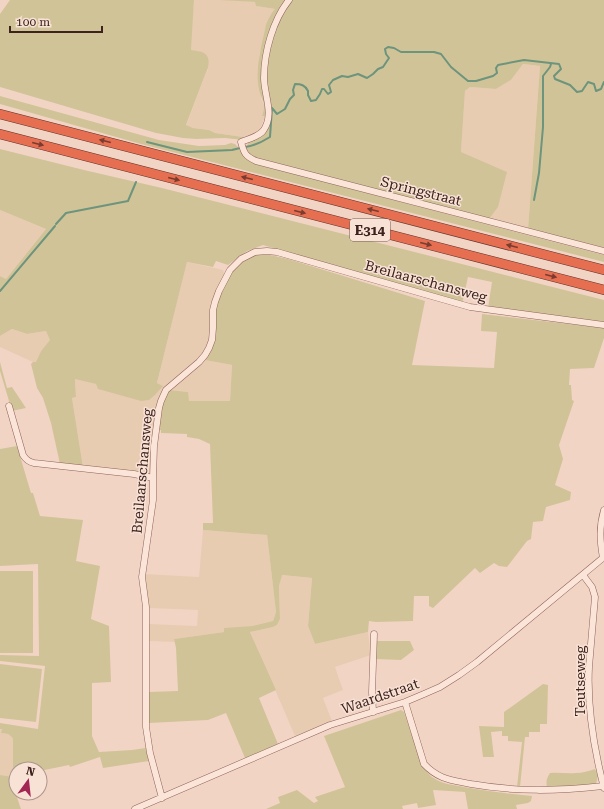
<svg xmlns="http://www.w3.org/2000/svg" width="604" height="809" viewBox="0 0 604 809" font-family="'Roboto Serif',serif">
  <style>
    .farmland { fill: #e8ccb2 }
    .green { fill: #d1c398 }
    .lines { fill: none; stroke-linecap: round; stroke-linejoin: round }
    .stream { stroke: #6d947c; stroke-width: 2 }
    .minor-casing { stroke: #8e6259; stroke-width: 7 }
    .highway-casing { stroke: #5c332e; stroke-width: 10 }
    .minor { stroke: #fbe5d9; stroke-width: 6 }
    .highway { stroke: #e66f51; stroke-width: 9 }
    .oneway { fill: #783d30 }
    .labels { text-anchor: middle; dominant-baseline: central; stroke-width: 3; stroke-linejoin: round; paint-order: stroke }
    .shield { fill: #f8e2d5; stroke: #755c55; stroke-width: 1 }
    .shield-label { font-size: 13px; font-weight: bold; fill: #3d221e }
    .street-label { font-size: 14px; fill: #3d221e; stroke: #f8e2d5 }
  </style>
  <rect width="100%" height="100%" fill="#f2d4c5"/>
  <!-- farmland -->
  <path class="farmland" d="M194 0H227L256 2V6L275 9 268 20 259 56 261 99 265 105 262 116 265 117 259 131 243 140V137L215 133 209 130 193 128 186 126 205 75 208 70 190 50Z
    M523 64 540 66 528 229 489 219 461 152 465 91 470 87 496 89 511 80Z
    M0 210 46 229 6 279 0 276Z
    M187 262 219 269 223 270 224 273V277L209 342 203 354 199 360 166 387 150 471 149 474 83 467 72 398 76 397 75 378 96 384 163 386 157 383Z
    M12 329 27 334 46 331 51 340 41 351 36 363 33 362 0 347V336Z
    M205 360 232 365 230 402 188 401V392L170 390 194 371Z
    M203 530 267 535 276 612 273 621 252 626 224 629V632L174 639 175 642 149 641V624L197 626 198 610 149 608 145 574 199 577Z
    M281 575 312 578 308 626 315 644 368 632 371 655 335 667 343 690 323 698 332 721 295 736 250 632 273 627 277 625 280 619 279 586Z
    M0 729H2L1 733 8 734 12 736 13 740V767L15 776 10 777 8 776 0 775Z"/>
  <!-- green -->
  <path class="green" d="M10 0H194L191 50C195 51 201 51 204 53 212 58 208 69 205 75L186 125 193 128 209 130 215 133 243 137V140L225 138 196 139 183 138 156 133 0 87V14Z
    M219 0H604V248L528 229 540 66 523 64 511 80 496 89 470 87 465 91 461 152 507 172 498 207 489 219 266 161C259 159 251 158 246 150L248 143 253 140 270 117 262 116 265 105C253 84 258 61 263 38 265 32 265 25 268 20 270 16 272 12 275 9L256 6 255 2Z
    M0 96 159 140 199 146 225 145 231 143 235 144 238 147 244 156 248 160 393 200 604 255V262L141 144 0 104Z
    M0 149 84 170 162 188 604 300V323L488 308 492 282 468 277 462 304 263 245 247 251 228 265 216 261 213 267 187 262 157 383 163 386 155 395 149 400 141 401 98 389 96 384 75 379 76 397 72 398 83 467 60 464 51 423 43 398 37 388 31 364 33 362H36L41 351 50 340 46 331 27 334 12 329 0 336V276L6 279 46 229 0 210Z
    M252 255H270L288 259 425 301 412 365 494 368 497 332 481 331 482 314 604 328V338L594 368 570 369 569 385H571L572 400 574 401 559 445 563 459 555 485 571 492 570 500 546 507 543 521 533 522 531 539 527 541 507 567 499 566 494 563 480 573 475 568 433 608 429 606V596H414L413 621 376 622 369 621 368 632 315 644 308 626 312 578 282 575 279 586 280 619 277 625 273 627 250 632 276 690 259 698 278 744 245 758 226 713 208 720 149 723 148 692 178 691 176 648 174 639 224 632V628L252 626 273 621 276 612 267 535 203 530V523H213L210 444 199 439 187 437V434L161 433V430H159C161 417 160 400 170 390L188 392 189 401H230L232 365 205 360 211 347 216 307 219 297 231 273 236 267 241 262Z
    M0 362 7 388 12 387 26 408 12 411 0 371Z
    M17 446 31 493H33L40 516 83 520 76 561 100 566 91 619 109 626 111 682 92 683V736L99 752 132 750 146 748 149 761 103 768 100 757 70 767 69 765 40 771V769H16L15 776 13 767V740L12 737 8 734 1 733 2 729H0V723L38 729 45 666 0 661V655L39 656 38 564 0 566V449Z
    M0 571H33V653H0Z
    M375 641H410L414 650 401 660 375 659Z
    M0 664 42 669 36 722 0 718Z
    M543 684 548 685 547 724H540V732H529V737H525L520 787H517L522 742 508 741V736H502V731L491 732 494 757H483L479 726 504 727V712Z
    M401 710 404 712 421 762C424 768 427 773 432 777 441 784 454 785 464 787 487 791 509 794 532 796L531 801 528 803 516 805 517 809H468L465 792 433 790 436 805 418 808 417 803 402 806 403 809H266L280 803 278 797 297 790 314 803 318 801 315 797 345 787 324 736Z
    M595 769 598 776 596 784 547 788C546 782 546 779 550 773 559 772 567 774 576 773 582 773 589 771 595 769Z
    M0 775 8 776 10 777 21 809H0Z"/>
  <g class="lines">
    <!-- stream -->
    <path class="stream" d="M147 142 187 152 232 150 240 148
      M245 147C254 146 262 142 270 137L272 108 277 114 285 109 290 99 294 95 293 90 295 84C301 84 305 85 308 91V95L311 101 316 100 320 94 322 89H324L328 94 331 92 329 85 333 80 342 76 348 77 358 74 367 78 373 74 378 69 383 67 389 58 386 54 385 49 388 47 394 48 401 52H434L441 54 451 67 468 81H476L493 76 497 73 496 68 498 65 524 60 559 64 561 69 554 76 555 79 570 85 577 92 582 91 588 82 594 84 596 91 601 89 604 82
      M534 200 539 173 543 127V76L550 67 551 64
      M56 224 66 213 128 201 136 182
      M0 291 55 226"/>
    <!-- minor casing -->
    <g class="minor-casing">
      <path id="minor" d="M289 0C273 20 264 52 264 78 264 95 275 115 263 131 258 137 248 139 241 142 244 153 245 156 256 161L604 251
        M9 406 23 455C26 460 29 462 34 463L134 474 153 478
        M603 558C600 541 599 527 604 510
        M583 575 592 587 595 597C593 620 591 644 589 667 587 707 594 749 604 788
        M405 702 424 764C439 780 452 780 471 784 517 792 557 791 603 786
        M373 712 372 692 374 634
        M162 798 150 753 146 727V607L142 577 153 500V478L154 446 159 408 161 401 166 390 199 362 205 355 209 348 212 340 213 328V310L215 302 219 291 230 270 241 259 255 252 267 251 277 252 470 307 604 325
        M135 809 330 725 405 702 424 694 440 687 459 675 477 662 604 557"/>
    </g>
    <!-- highway casing -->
    <g class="highway-casing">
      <path id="highway" d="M0 114 604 270
        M0 134 604 290"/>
    </g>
    <!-- minor -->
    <use href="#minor" class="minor"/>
    <!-- highway -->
    <use href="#highway" class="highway"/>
  </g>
  <!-- one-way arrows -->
  <defs><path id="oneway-solid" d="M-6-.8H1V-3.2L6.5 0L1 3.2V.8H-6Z"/></defs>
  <g class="oneway">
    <use href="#oneway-solid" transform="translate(105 141) rotate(-166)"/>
    <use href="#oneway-solid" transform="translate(38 144) rotate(14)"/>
    <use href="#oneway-solid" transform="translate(247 178) rotate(-166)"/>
    <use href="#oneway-solid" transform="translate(174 179) rotate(14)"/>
    <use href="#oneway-solid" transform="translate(373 210) rotate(-166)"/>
    <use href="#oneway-solid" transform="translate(300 212) rotate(14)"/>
    <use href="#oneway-solid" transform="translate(426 244) rotate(14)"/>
    <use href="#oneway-solid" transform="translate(512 246) rotate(-166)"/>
    <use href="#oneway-solid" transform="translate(551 276) rotate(14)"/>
  </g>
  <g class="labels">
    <!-- shield labels -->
    <rect class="shield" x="350" y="219" width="40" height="22" rx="3"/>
    <g class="shield-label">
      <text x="370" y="230">E314</text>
    </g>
    <!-- street labels -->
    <g class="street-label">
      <text transform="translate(421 191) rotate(14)">Springstraat</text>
      <text transform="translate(426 281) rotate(15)">Breilaarschansweg</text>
      <text transform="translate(142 471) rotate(-85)">Breilaarschansweg</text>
      <text transform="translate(580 681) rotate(-90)">Teutseweg</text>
      <text transform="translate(380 696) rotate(-19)">Waardstraat</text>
    </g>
  </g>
  <!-- north arrow -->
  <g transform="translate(28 781) rotate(15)"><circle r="19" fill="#f8e2d5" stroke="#ad958c"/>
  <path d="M0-3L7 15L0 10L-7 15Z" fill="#a22553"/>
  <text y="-6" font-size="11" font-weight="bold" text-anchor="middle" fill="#3d221e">N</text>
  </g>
  <!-- scale -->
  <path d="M10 26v6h92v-6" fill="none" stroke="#3d221e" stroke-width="2"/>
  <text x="16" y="26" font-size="12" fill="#3d221e" stroke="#f8e2d5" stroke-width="3" paint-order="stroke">100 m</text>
</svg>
